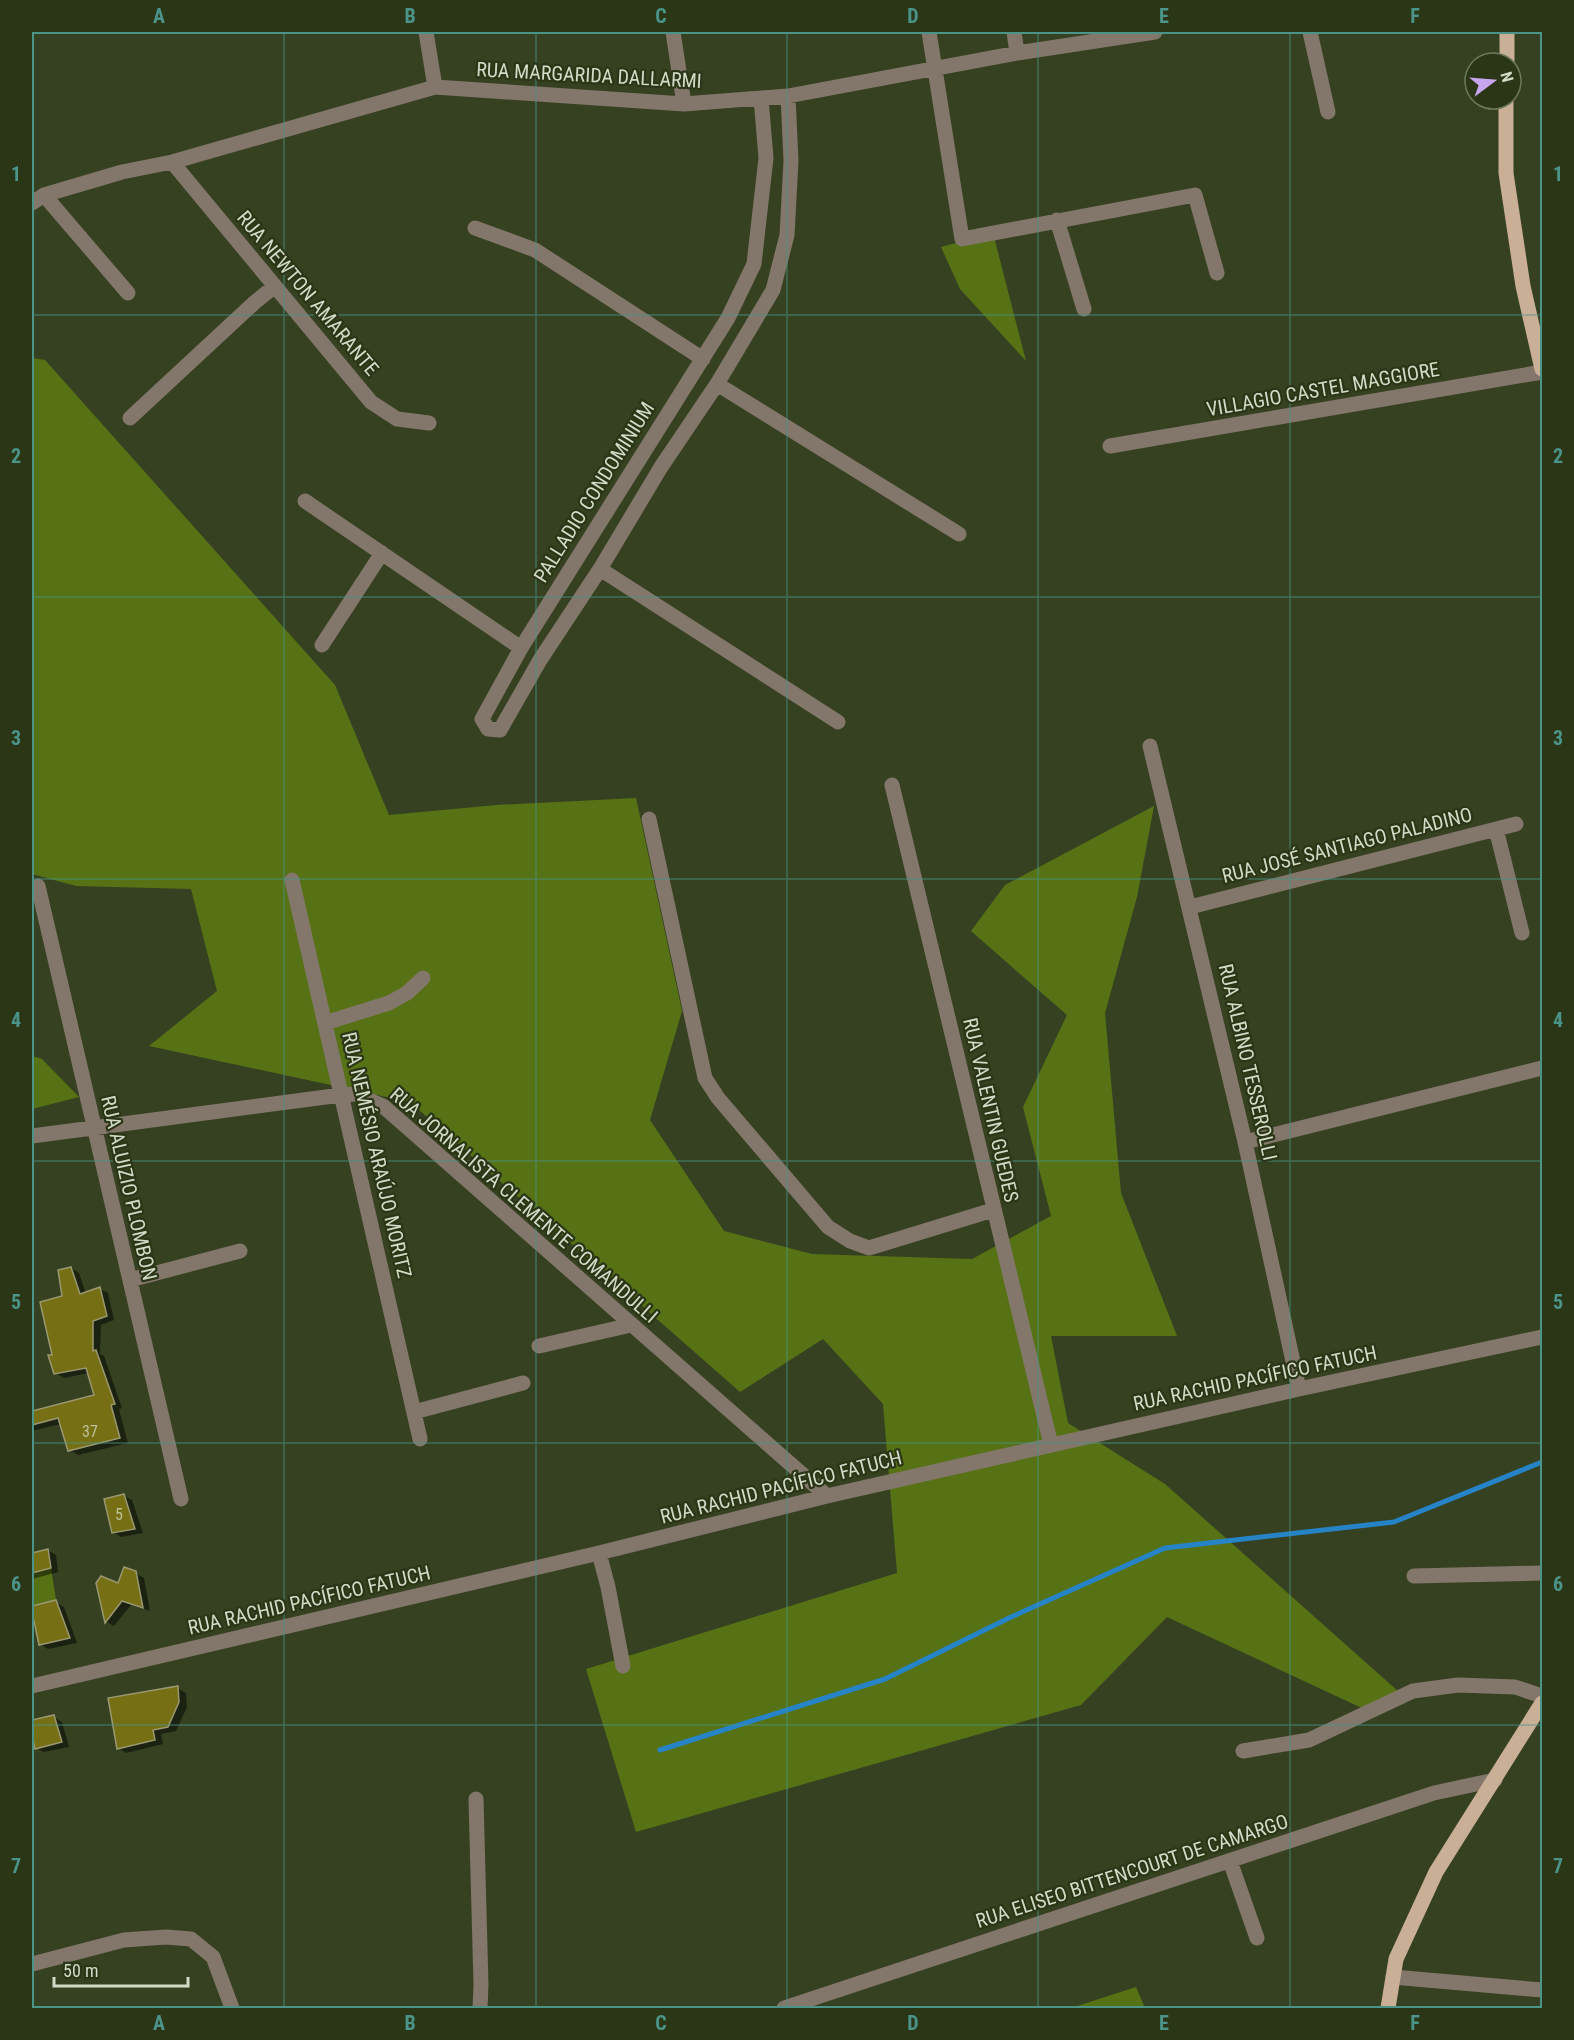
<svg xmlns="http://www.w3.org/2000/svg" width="1574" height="2040" viewBox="0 0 1574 2040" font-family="'Roboto Condensed',sans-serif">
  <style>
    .green { fill: #577215 }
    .shadow { fill: #0007 }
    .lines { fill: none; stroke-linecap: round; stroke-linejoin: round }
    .stream { stroke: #2583c6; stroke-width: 5 }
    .building { fill: #766f13; stroke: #9a9871; stroke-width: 1.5 }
    .minor { stroke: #83766a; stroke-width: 15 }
    .major { stroke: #caaf97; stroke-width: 15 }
    .grid { fill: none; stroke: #4a9489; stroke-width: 1.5; stroke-opacity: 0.55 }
    .labels { text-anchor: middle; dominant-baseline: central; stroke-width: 4.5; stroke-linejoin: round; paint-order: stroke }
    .number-label { font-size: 16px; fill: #bcc09b }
    .street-label { font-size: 20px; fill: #d3dbc8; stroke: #2b3616 }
    .neatline { fill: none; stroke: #4a9489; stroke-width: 2 }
    .grid-label { font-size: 20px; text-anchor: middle; font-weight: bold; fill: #4a9489 }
  </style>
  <rect width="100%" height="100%" fill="#364121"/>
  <!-- green -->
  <path class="green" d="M993 233 1026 361 960 289 941 247Z
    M32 358 45 360 335 685 389 815 497 805 636 798 682 1011 650 1120 724 1231 812 1254 972 1259 1051 1216 1023 1107 1067 1015 971 931 1005 885 1154 806 1137 897 1105 1013 1121 1193 1177 1336H1051L1068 1423 1165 1484 1399 1692 1366 1710 1167 1617 1081 1705 636 1832 586 1669 897 1573 883 1404 823 1339 740 1392 410 1102 149 1046 217 991 191 889 76 886 32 874Z
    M32 1056 42 1059 79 1097 32 1109Z
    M51 1568 56 1600 32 1606V1573Z
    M1136 1987 1145 2008H1071Z"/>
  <!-- shadow -->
  <path class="shadow" d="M71 1268 79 1273 86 1294 100 1289 108 1293 114 1320 101 1325 100 1354 104 1356 122 1408 119 1409 128 1443 78 1455 70 1450 61 1424 32 1431V1413L95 1396 89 1373 64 1378 56 1373 54 1356Z
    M124 1496 132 1500 143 1533 121 1537 113 1532Z
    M47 1550 56 1555 58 1572 32 1579V1554Z
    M135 1573 144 1578 150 1611 131 1605 114 1626 107 1622 97 1584 119 1585Z
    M56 1602 64 1607 77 1643 48 1649 40 1644 36 1627 32 1624V1607Z
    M177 1688 186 1693 187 1707 176 1731 161 1734 163 1744 126 1753 118 1748Z
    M54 1717 62 1722 69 1747 44 1752 36 1748 32 1729V1721Z"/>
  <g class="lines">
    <!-- stream -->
    <path class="stream" d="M660 1750 885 1679 1009 1618 1165 1548 1394 1522 1542 1462"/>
  </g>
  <!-- building -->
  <path class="building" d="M71 1267 80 1294 100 1287 107 1316 93 1321V1351L96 1350 115 1404 111 1405 120 1438 68 1451 58 1418 32 1425V1411L94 1395 86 1368 54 1374 48 1355H52L40 1302 62 1296 58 1270Z
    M124 1494 135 1529 112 1533 104 1499Z
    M48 1549 51 1568 32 1573V1553Z
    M124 1567 136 1571 143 1608 122 1601 105 1623 96 1583 101 1576 118 1583Z
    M56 1600 70 1638 39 1645 34 1621 32 1622V1606Z
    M178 1686 179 1702 168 1727 153 1730 155 1740 117 1749 108 1698Z
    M54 1715 62 1742 35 1749 32 1735V1720Z"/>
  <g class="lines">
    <!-- minor -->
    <path class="minor" d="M426 32 435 87
      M673 32 684 104
      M929 32 962 239 1195 195 1217 273
      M1014 32 1017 53
      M1310 32 1328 112
      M761 98 766 158 754 264 728 318 521 648 482 719 488 729 500 730 540 660 600 569 661 467 717 384 773 290 787 235 791 161 788 96
      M172 162 371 402 397 419 429 423
      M44 195 128 293
      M32 203 44 195 122 172 172 162 435 87 684 104 788 96 1017 53 1155 32
      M1057 220 1084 309
      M475 228 535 250 703 359
      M717 384 959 534
      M130 418 254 303 275 286
      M1110 446 1542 372
      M305 501 521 648
      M600 569 838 722
      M322 645 382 553
      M1150 746 1245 1142 1299 1389
      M892 785 1051 1445
      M649 819 705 1078 718 1098 828 1227 850 1241 869 1248 993 1210
      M1496 829 1522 933
      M292 880 420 1439
      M38 886 181 1499
      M1190 907 1516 824
      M325 1023 389 1003 407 993 423 978
      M32 1136 341 1095 356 1094 383 1106 827 1496
      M1245 1142 1542 1068
      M130 1280 240 1251
      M539 1346 631 1325
      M414 1412 523 1383
      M599 1553 608 1587 623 1666
      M1414 1576 1542 1573
      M32 1686 599 1553 827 1496 1299 1389 1542 1337
      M1243 1751 1309 1740 1413 1691 1458 1685 1515 1687 1542 1696
      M476 1799 481 1985 480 2008
      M1230 1861 1257 1938
      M32 1964 124 1940 166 1937 191 1939 213 1957 232 2008
      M1393 1977 1542 1990
      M784 2008 1434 1793 1495 1780"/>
    <!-- major -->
    <path class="major" d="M1507 63V32
      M1506 99V173L1523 286 1542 369
      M1388 2008 1396 1959 1436 1872 1542 1703"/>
  </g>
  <!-- grid -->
  <path class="grid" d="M284 32V2008M536 32V2008M787 32V2008M1038 32V2008M1290 32V2008M32 315H1542M32 597H1542M32 879H1542M32 1161H1542M32 1443H1542M32 1725H1542"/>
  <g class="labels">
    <!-- number labels -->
    <g class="number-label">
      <text x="90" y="1431">37</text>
      <text x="119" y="1514">5</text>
    </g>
    <!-- street labels -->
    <g class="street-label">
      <text transform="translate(589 75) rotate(3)">RUA MARGARIDA DALLARMI</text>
      <text transform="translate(308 293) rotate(50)">RUA NEWTON AMARANTE</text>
      <text transform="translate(1323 389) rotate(-10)">VILLAGIO CASTEL MAGGIORE</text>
      <text transform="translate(594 492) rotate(-58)">PALLADIO CONDOMINIUM</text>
      <text transform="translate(1347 845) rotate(-14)">RUA JOSÉ SANTIAGO PALADINO</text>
      <text transform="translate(1248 1062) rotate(77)">RUA ALBINO TESSEROLLI</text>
      <text transform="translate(991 1110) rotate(77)">RUA VALENTIN GUEDES</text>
      <text transform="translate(377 1155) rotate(77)">RUA NEMÉSIO ARAÚJO MORITZ</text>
      <text transform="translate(129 1188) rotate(77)">RUA ALUIZIO PLOMBON</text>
      <text transform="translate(524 1205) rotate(41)">RUA JORNALISTA CLEMENTE COMANDULLI</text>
      <text transform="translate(1255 1378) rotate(-12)">RUA RACHID PACÍFICO FATUCH</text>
      <text transform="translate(781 1487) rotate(-14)">RUA RACHID PACÍFICO FATUCH</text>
      <text transform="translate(309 1600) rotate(-13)">RUA RACHID PACÍFICO FATUCH</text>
      <text transform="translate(1132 1871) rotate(-18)">RUA ELISEO BITTENCOURT DE CAMARGO</text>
    </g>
  </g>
  <!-- border -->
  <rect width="1574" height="2040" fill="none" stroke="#2b3616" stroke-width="66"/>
  <!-- north arrow -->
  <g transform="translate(1493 81) rotate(74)"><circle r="28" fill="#2b3616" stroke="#6e785d" stroke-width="1.5"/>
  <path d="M0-4.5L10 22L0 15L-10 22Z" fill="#c7a6ef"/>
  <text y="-9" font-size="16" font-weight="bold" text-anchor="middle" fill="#d3dbc8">N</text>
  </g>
  <!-- scale -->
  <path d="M54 1977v9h134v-9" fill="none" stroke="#d3dbc8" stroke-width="3"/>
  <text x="63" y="1977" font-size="18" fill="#d3dbc8" stroke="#2b3616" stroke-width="4.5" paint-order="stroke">50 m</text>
  <rect x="33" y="33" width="1508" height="1974" class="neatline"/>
  <g class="grid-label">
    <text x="159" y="23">A</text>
    <text x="410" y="23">B</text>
    <text x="661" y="23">C</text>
    <text x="913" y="23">D</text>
    <text x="1164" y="23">E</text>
    <text x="1415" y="23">F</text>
    <text x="16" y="181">1</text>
    <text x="1558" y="181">1</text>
    <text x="16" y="463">2</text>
    <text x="1558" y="463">2</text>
    <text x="16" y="745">3</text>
    <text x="1558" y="745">3</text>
    <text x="16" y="1027">4</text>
    <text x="1558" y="1027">4</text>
    <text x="16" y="1309">5</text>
    <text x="1558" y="1309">5</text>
    <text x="16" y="1591">6</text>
    <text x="1558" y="1591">6</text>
    <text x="16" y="1873">7</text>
    <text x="1558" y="1873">7</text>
    <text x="159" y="2030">A</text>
    <text x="410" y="2030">B</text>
    <text x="661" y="2030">C</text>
    <text x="913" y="2030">D</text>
    <text x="1164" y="2030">E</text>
    <text x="1415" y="2030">F</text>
  </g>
</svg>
